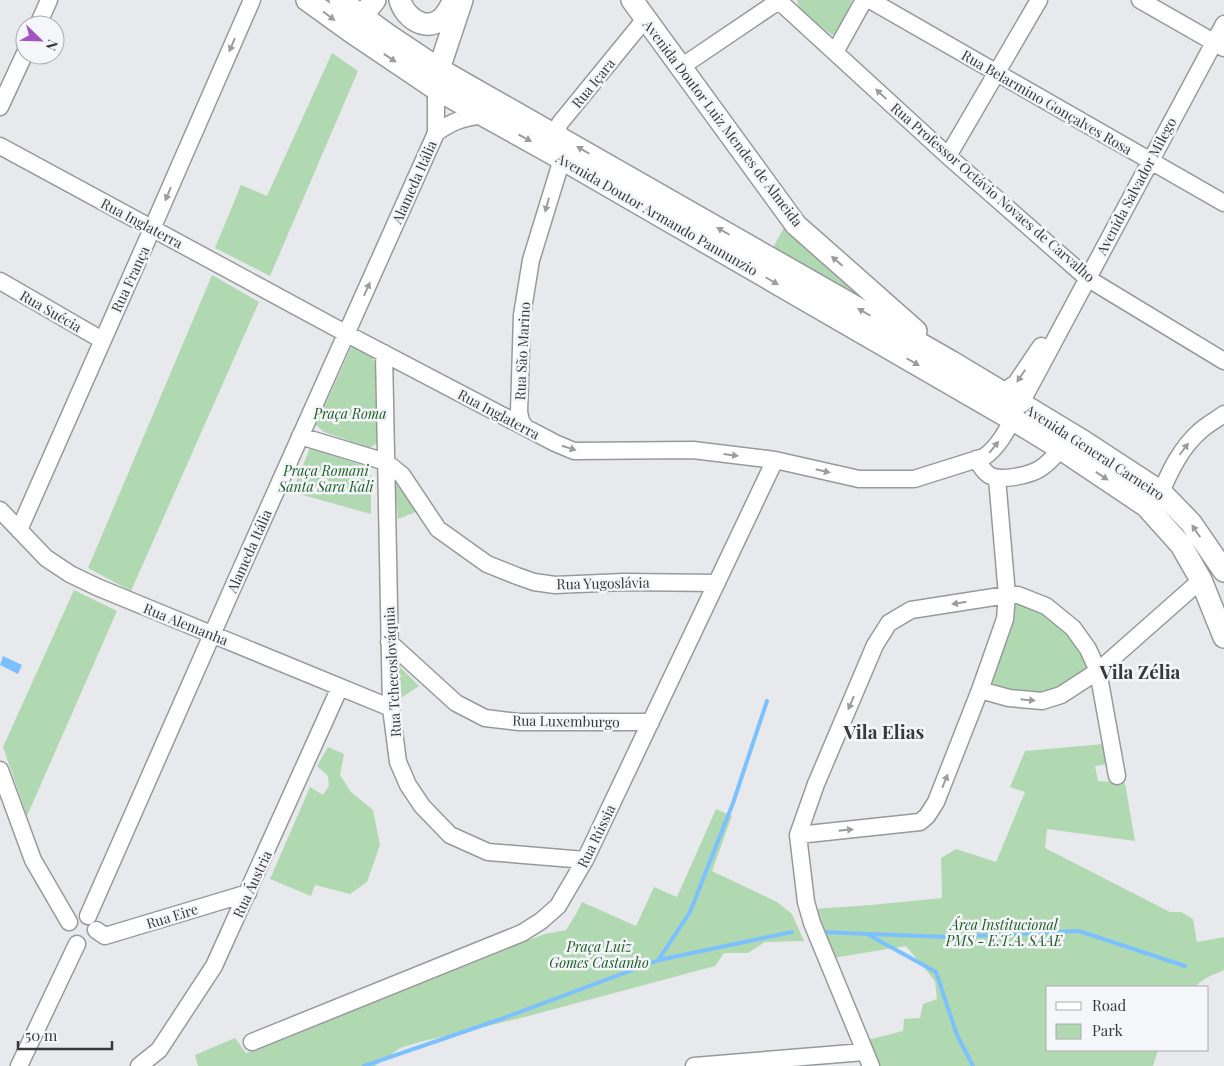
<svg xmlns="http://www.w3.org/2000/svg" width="1224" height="1066" viewBox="0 0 1224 1066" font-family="'Playfair Display',serif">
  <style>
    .green { fill: #b1d9b1 }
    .water { fill: #7cc1fe }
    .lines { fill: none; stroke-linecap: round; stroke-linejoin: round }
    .stream { stroke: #7cc1fe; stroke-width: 4 }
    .minor-casing { stroke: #98999c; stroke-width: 19 }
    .major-casing { stroke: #98999c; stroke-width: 24 }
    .minor { stroke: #fff; stroke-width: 16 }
    .major { stroke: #fff; stroke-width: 21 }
    .oneway { fill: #9c9c9c }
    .labels { text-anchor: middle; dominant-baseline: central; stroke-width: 5; stroke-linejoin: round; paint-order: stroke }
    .street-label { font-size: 14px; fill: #39393a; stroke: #f5f6fa }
    .park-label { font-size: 14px; font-style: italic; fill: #1d5f23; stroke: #f5f6fa }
    .district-label { font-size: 19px; font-weight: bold; fill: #39393a; stroke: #f5f6fa }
  </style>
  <rect width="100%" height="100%" fill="#e8e9ec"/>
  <!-- green -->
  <path class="green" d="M797 0H852L841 31 832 35 800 11Z
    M332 53 358 71 270 276 215 248 241 185 267 196Z
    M785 226 895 321 772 249Z
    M212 275 259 302 131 591 88 568Z
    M354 345 369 352 375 363 377 443 370 448 324 432 316 425 351 348Z
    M310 448 365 466 371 475V514L292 492Z
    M394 479 418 511 398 519Z
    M74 590 117 611 27 816 3 747Z
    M1014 603 1041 611 1068 630 1081 649 1089 669 1041 699 986 689Z
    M398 665 419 686 401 698Z
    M1103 744 1108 764 1095 766 1098 781 1125 783 1135 841 1047 829 1045 848 1170 912H1181L1193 919 1197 942 1224 937V970L1206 978 1194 987H1048V1050H1158L1153 1066H880L867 1040 903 1031 904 1019 920 1018 923 1004 937 999 935 981 906 946 833 958 813 909 871 905 942 898 941 858 956 849 996 862 1025 792 1010 787 1025 751Z
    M328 747 344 754 340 775 351 792 373 810 380 845 367 882 350 894 315 885 311 896 270 879 310 787 323 795 329 786 328 776 317 766Z
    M716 809 732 816 712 871 777 902 792 914 804 941 765 942 748 953H724L715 966 521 1018 420 1042 400 1048 375 1066H198L195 1055 235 1038 246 1053 496 952 545 934 566 930 576 914 582 902 636 926 654 887 677 897Z"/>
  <!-- water -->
  <path class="water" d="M3 656 22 665 18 674 0 665Z"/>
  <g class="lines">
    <!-- stream -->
    <path class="stream" d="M820 932 946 937 1079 931 1185 966
      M869 935 936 972 957 1035 973 1066
      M659 959 690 912 733 803 767 701
      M364 1066 501 1019 659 960 792 932"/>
    <!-- minor casing -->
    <g class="minor-casing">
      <path id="minor" d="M870 0 1224 203
        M1140 0 1224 48
        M779 1 948 156 1087 278 1224 361
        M38 25 49 0
        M835 52 864 0
        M681 67 780 0
        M0 107 25 53
        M436 133C452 121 463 118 482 115
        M552 144 560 123 645 19
        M0 146 347 334 555 443 574 451 693 450 775 460 859 479H914L984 457C1002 445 1011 421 1021 403L1224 24
        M948 156 1039 0
        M0 281 102 340
        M384 353 391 708 398 762 408 785 422 806 450 835 488 852 585 860
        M1003 392 1016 383 1041 346
        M525 427 521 421 519 412 522 315 531 260 562 159
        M300 436 386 462 402 475 438 529 487 564 517 576 534 582 555 585 624 582 717 583
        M976 459C980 465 983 471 989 475 1000 482 1031 475 1041 468 1049 463 1055 455 1061 449
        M1161 492C1170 471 1181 448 1199 432 1206 425 1216 420 1224 414
        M0 510 46 558 70 574 97 587 391 708
        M19 530 148 238 252 0
        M389 642 456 703 485 718 519 722H651
        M980 690 1009 698 1042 701 1061 695 1098 671 1201 580
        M0 770 33 860 69 922
        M798 835 920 822 927 816 936 802 980 690 1005 619 1007 595 997 478
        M88 916 237 578 436 133V89
        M96 930 105 936 248 893
        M252 1042 522 933 541 921 558 906 585 860 775 460
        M19 1066 77 944
        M139 1066 159 1050 214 966 340 687
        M694 1066 864 1052
        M871 1066 812 923 806 902 798 835 816 784 875 645 889 623 911 610 1007 595H1018L1046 606 1073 628 1088 649 1098 671 1117 776"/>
    </g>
    <!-- major casing -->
    <g class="major-casing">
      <path id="major" d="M307 0 350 31 436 89 562 159 1025 427 1061 449 1146 506 1181 545 1201 580 1224 637
        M340 0 388 35 439 69 952 362 1083 441 1161 492 1191 523 1224 571
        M400 0C404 16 424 32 440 20 447 15 450 7 454 0
        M632 0 796 225 916 331
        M353 27 375 0
        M438 81 439 69 462 0"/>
    </g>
    <!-- minor -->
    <use href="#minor" class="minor"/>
    <!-- major -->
    <use href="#major" class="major"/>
  </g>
  <!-- one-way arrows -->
  <defs><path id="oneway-solid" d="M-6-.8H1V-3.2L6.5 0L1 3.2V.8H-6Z" transform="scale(1.25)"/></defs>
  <g class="oneway">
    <use href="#oneway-solid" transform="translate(329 16) rotate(37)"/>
    <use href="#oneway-solid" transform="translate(232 45) rotate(113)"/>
    <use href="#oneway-solid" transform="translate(390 58) rotate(34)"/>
    <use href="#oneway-solid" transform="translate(881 94) rotate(-137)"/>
    <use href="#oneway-solid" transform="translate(525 138) rotate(29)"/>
    <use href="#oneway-solid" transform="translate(583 150) rotate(-150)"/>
    <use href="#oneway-solid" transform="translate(168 194) rotate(113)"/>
    <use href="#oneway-solid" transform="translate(547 205) rotate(106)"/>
    <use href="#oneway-solid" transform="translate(723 231) rotate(-150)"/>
    <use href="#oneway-solid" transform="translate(837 261) rotate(-139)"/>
    <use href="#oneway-solid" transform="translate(772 281) rotate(30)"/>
    <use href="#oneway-solid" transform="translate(367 289) rotate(-66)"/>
    <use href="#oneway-solid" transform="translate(864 312) rotate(-150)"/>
    <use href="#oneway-solid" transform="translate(913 362) rotate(30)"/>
    <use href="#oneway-solid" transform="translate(1021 376) rotate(124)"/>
    <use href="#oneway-solid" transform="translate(994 447) rotate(-51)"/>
    <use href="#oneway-solid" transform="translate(569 448) rotate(18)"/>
    <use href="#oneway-solid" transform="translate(1184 449) rotate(-53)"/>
    <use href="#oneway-solid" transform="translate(731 455) rotate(7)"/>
    <use href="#oneway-solid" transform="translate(823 471) rotate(13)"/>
    <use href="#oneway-solid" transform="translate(1102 476) rotate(34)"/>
    <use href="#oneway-solid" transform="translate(1196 531) rotate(-124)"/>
    <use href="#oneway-solid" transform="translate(959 603) rotate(171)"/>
    <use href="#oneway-solid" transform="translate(1028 700) rotate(6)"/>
    <use href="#oneway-solid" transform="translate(851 703) rotate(113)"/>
    <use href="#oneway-solid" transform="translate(945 781) rotate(-68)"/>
    <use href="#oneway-solid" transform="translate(846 830) rotate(-6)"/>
  </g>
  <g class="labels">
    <!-- street labels -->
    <g class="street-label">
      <text transform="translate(593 83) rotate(-51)">Rua Içara</text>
      <text transform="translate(1047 102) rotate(30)">Rua Belarmino Gonçalves Rosa</text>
      <text transform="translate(723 123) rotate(53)">Avenida Doutor Luiz Mendes de Almeida</text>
      <text transform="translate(414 182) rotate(-66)">Alameda Itália</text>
      <text transform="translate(1136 186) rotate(-62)">Avenida Salvador Milego</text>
      <text transform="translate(993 192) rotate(41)">Rua Professor Octávio Novaes de Carvalho</text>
      <text transform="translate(657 214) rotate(30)">Avenida Doutor Armando Pannunzio</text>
      <text transform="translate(142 223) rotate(28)">Rua Inglaterra</text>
      <text transform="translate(130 279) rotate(-65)">Rua França</text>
      <text transform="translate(51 311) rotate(30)">Rua Suécia</text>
      <text transform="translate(522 351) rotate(-87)">Rua São Marino</text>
      <text transform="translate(499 414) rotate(28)">Rua Inglaterra</text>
      <text transform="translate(1095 452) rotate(33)">Avenida General Carneiro</text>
      <text transform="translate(249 551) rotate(-66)">Alameda Itália</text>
      <text transform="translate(603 583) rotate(-1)">Rua Yugoslávia</text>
      <text transform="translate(186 624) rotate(22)">Rua Alemanha</text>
      <text transform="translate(392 672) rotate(-93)">Rua Tchecoslováquia</text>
      <text transform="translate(566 721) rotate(1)">Rua Luxemburgo</text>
      <text transform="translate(596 836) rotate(-64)">Rua Rússia</text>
      <text transform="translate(252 884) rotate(-65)">Rua Áustria</text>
      <text transform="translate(172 916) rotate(-17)">Rua Eire</text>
    </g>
    <!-- park labels -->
    <g class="park-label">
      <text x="350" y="413">Praça Roma</text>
      <text x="326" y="470">Praça Romani<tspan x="326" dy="16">Santa Sara Kali</tspan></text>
      <text x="1004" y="924">Área Institucional<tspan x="1004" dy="16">PMS - E.T.A. SAAE</tspan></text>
      <text x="599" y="946">Praça Luiz<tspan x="599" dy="16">Gomes Castanho</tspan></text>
    </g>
    <!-- district labels -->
    <g class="district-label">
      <text x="1140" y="671">Vila Zélia</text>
      <text x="884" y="731">Vila Elias</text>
    </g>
  </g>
  <!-- legend -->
  <rect x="1046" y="986" width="162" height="65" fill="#f5f6fa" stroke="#aaaaad"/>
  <rect x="1056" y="1002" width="25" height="8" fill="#ffffff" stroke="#aaaaad"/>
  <text x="1092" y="1011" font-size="15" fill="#39393a">Road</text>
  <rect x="1056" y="1024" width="25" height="15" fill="#b1d9b1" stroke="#aaaaad"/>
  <text x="1092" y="1036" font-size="15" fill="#39393a">Park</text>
  <!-- north arrow -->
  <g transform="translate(40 40) rotate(113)"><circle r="24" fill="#f5f6fa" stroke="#aaaaad"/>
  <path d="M0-4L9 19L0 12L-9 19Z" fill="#a353c3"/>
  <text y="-8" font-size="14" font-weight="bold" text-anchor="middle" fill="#39393a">N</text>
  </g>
  <!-- scale -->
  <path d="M18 1041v8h94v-8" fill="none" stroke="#39393a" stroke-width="2.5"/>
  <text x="25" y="1041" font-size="15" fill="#39393a" stroke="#f5f6fa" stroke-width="4" paint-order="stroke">50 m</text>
</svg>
